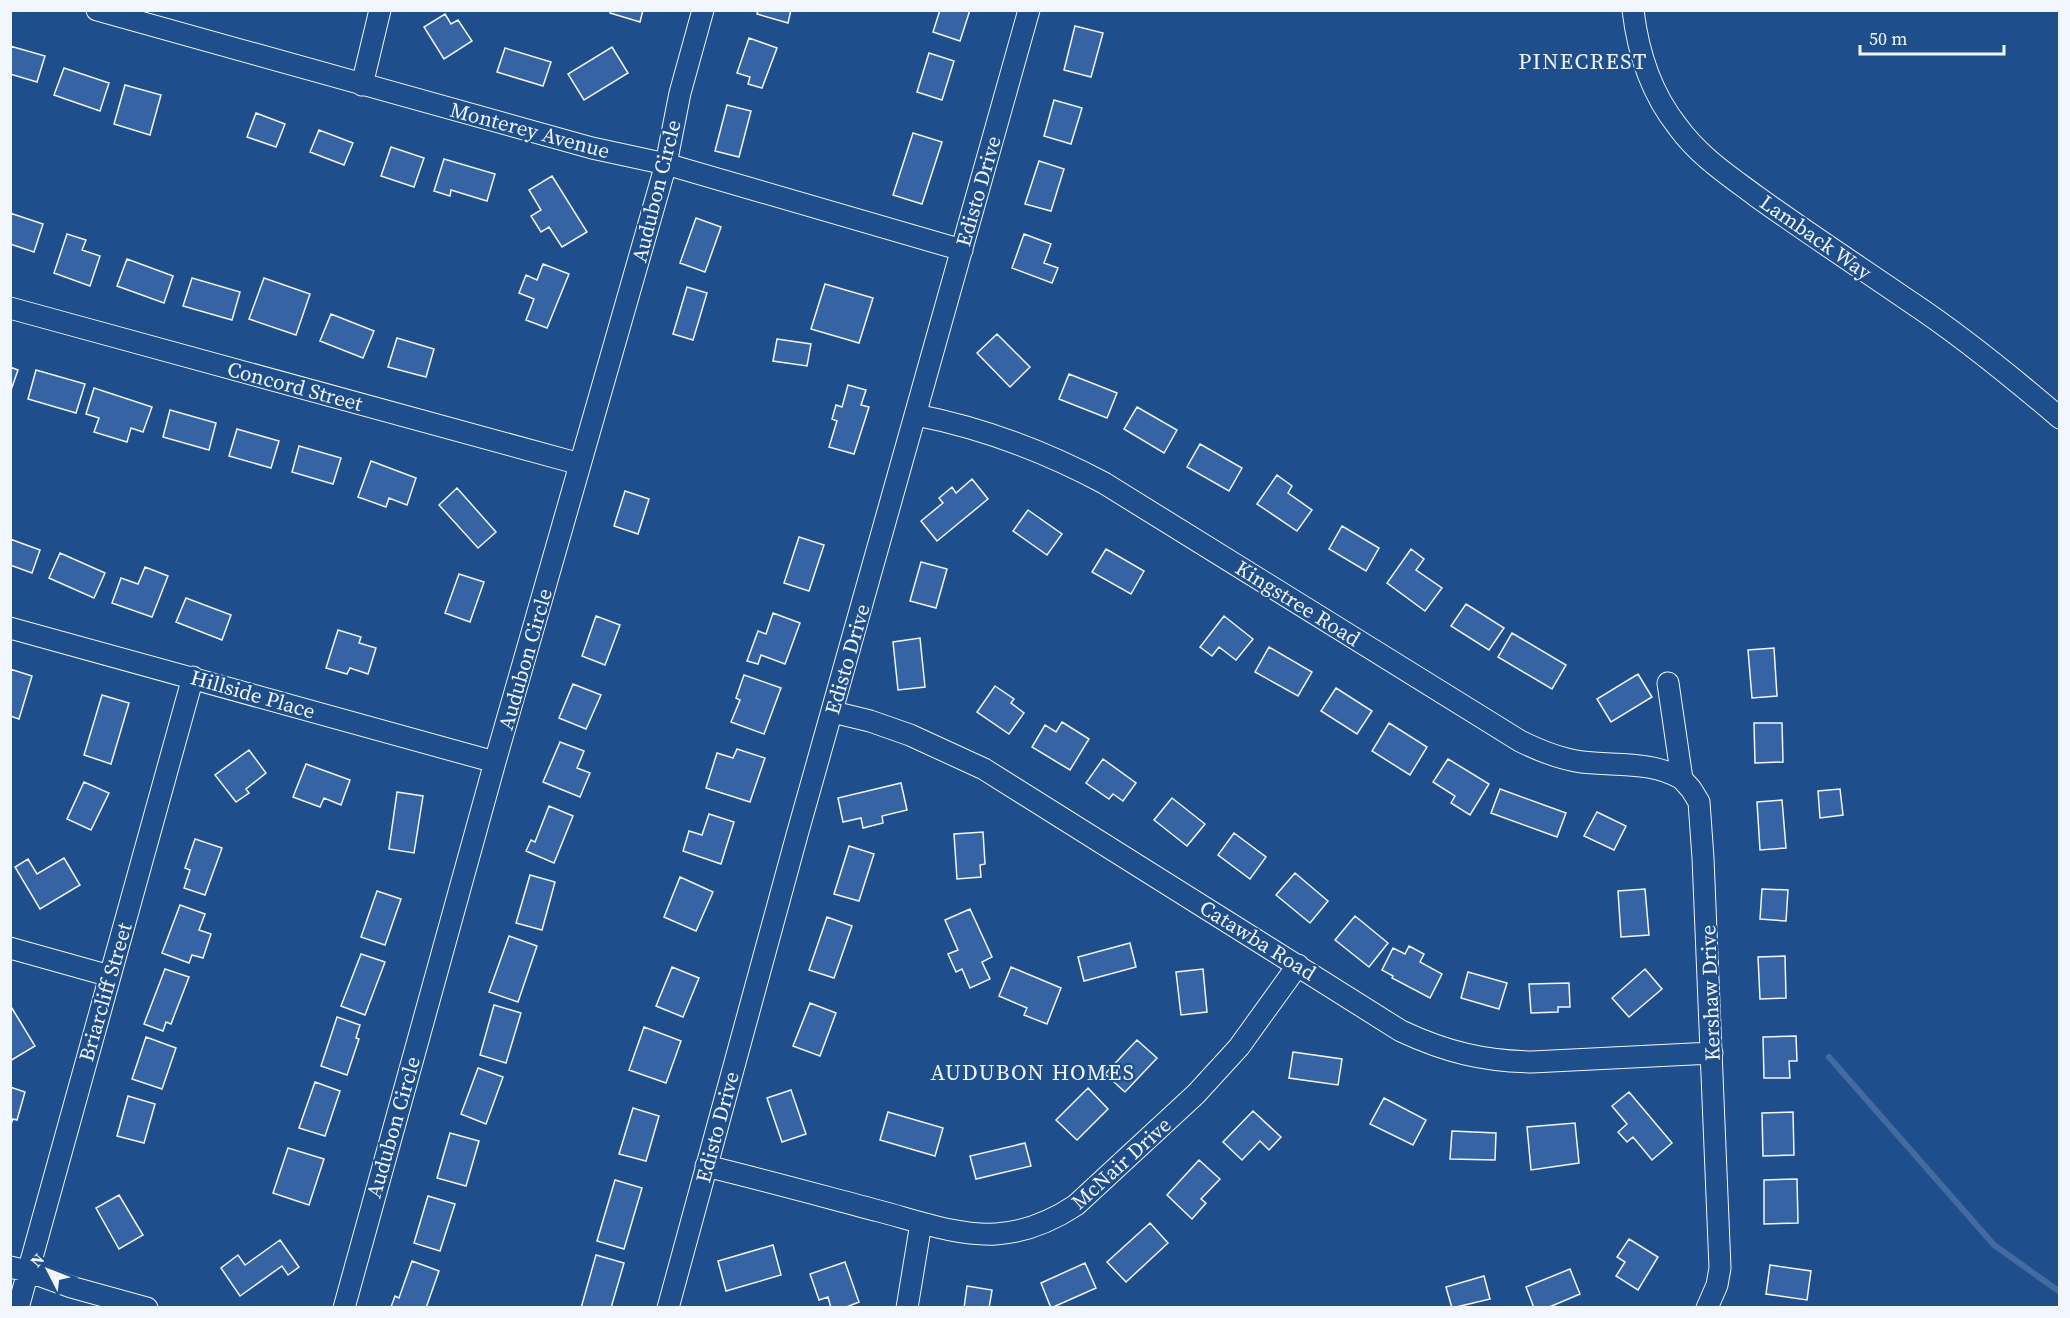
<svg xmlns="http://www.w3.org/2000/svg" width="2070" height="1318" viewBox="0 0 2070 1318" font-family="'Source Serif 4',serif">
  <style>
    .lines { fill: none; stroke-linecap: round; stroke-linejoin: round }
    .stream { stroke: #446ba0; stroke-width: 6 }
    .building { fill: #3563a3; stroke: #f2f6ff; stroke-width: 1.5 }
    .minor-casing { stroke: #f2f6ff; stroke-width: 23 }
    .minor { stroke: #1f4e8c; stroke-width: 21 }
    .labels { text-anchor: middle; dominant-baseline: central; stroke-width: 4.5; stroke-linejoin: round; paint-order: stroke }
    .street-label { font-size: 21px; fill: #f2f6ff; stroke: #1f4e8c }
    .neighbourhood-label { font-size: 22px; letter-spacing: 1.5px; fill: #f2f6ff; stroke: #1f4e8c }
  </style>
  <rect width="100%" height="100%" fill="#1f4e8c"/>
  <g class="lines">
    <!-- stream -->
    <path class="stream" d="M1829 1057 1994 1245 2060 1292"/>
  </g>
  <!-- building -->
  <path class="building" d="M611 10H643L640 22 610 13Z
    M758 10H791L788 23 757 14Z
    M940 10H970L960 41 933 32Z
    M445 14 451 24 458 20 472 41 444 59 424 27Z
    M1075 26 1103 33 1091 77 1064 70Z
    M749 38 777 48 762 88 748 84 750 77 737 73Z
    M10 46 45 56 37 82 10 74Z
    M612 47 628 73 584 100 568 74Z
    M505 48 551 62 543 86 497 72Z
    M929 53 954 61 942 100 917 92Z
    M64 68 109 83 100 111 54 95Z
    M125 85 161 95 150 135 114 124Z
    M1054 100 1082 108 1071 144 1044 136Z
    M727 105 751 111 739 157 715 151Z
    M256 113 285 124 276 147 247 137Z
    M319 130 353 143 344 165 310 152Z
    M913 133 942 142 922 204 893 195Z
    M391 147 424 158 414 187 381 176Z
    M444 159 495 174 487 201 451 190 450 196 434 191Z
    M1039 161 1064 169 1051 211 1025 204Z
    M552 176 587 232 562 247 549 227 541 232 531 216 541 210 529 190Z
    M10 213 43 224 34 252 10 244Z
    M696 218 721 227 705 272 680 263Z
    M67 234 86 240 82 250 100 256 90 286 54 273Z
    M1024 234 1051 244 1044 263 1058 268 1052 283 1012 268Z
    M127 259 173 276 164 303 117 286Z
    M543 264 569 274 547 328 526 320 534 299 519 293 526 275 537 280Z
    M192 278 240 292 232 320 183 306Z
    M264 278 310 294 296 335 249 319Z
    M825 284 873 298 859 343 811 329Z
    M687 287 707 293 693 340 673 334Z
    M331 314 374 331 363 358 320 341Z
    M997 334 1030 367 1010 387 977 353Z
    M397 338 434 349 426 377 388 367Z
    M777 339 811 344 807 366 773 361Z
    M10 367 18 370 10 393Z
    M36 370 85 384 76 413 28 399Z
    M1069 374 1117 393 1107 418 1059 399Z
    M848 385 866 390 861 405 869 407 854 454 829 447 837 421 832 419 836 405 842 407Z
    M94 388 152 407 143 432 131 428 127 442 94 432 99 418 86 414Z
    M1137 407 1177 430 1164 453 1124 429Z
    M170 410 216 423 209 450 163 437Z
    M237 429 279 441 271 468 229 456Z
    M1200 444 1242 468 1229 491 1187 467Z
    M299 446 341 458 333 484 292 472Z
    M371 461 416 478 407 505 389 498 386 507 358 497Z
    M1277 475 1292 486 1288 493 1312 510 1297 531 1257 504Z
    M972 479 988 499 937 541 921 521 943 503 939 498 952 487 956 493Z
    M457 488 496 532 478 548 439 505Z
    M625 491 649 499 638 534 614 526Z
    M1028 510 1062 534 1047 555 1013 531Z
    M1342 526 1379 548 1366 571 1329 549Z
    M799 537 824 545 809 591 784 583Z
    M10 539 40 550 32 573 10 565Z
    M1106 549 1144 571 1131 594 1092 572Z
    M1411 549 1424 559 1416 570 1442 588 1425 611 1387 583Z
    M60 553 105 573 94 598 49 578Z
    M921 562 947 569 936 608 910 601Z
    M145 567 168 576 152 617 112 603 121 578 138 584Z
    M459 574 484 582 470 622 445 613Z
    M186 598 231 615 222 640 176 622Z
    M1466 604 1504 628 1489 650 1451 626Z
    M773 613 800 623 785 664 761 655 758 664 747 661 758 631 766 634Z
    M596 616 620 625 605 665 582 656Z
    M1224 616 1253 639 1236 660 1219 647 1212 656 1200 647Z
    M338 630 361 637 359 643 376 648 368 674 350 668 347 674 326 668Z
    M1512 633 1566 665 1552 689 1498 657Z
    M920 638 925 687 898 690 893 642Z
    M1269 647 1312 672 1298 696 1255 672Z
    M1774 648 1777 696 1752 698 1748 650Z
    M10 669 32 676 19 719 10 716Z
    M1638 674 1652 697 1611 722 1597 699Z
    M744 675 781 688 764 734 731 722 740 700 736 698Z
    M573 684 601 695 586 729 559 718Z
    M995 686 1014 699 1011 703 1024 713 1009 734 977 712Z
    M1336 688 1372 711 1357 734 1321 711Z
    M102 695 129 703 111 764 84 755Z
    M1062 722 1089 739 1070 770 1032 747 1045 725 1056 732Z
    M1389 723 1427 747 1410 775 1372 751Z
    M1754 723H1782L1783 762 1755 763Z
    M560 742 584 751 577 768 590 773 580 797 543 782Z
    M737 749 765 758 750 802 706 788 717 753 733 758Z
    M249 750 266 773 246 789 249 793 236 802 215 775Z
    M1103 759 1136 783 1123 801 1113 794 1109 799 1086 783Z
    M1448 759 1489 784 1470 815 1451 803 1455 796 1433 782Z
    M306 764 350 780 341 805 324 798 320 807 293 797Z
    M84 782 109 793 91 830 67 819Z
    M901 783 907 810 882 816 883 823 863 828 861 818 843 822 838 798Z
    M1500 789 1566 813 1557 837 1491 813Z
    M1840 789 1843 815 1820 818 1818 791Z
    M397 792 423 796 414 853 389 849Z
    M1172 798 1205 824 1187 846 1154 820Z
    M1782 800 1786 848 1760 850 1757 802Z
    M549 806 573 816 554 863 526 851 531 840 535 842Z
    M1597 812 1626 826 1614 850 1584 836Z
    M709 814 734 822 721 864 683 851 689 831 702 835Z
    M983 832 985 864 980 865 981 877 957 879 954 834Z
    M1234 833 1266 857 1250 879 1218 855Z
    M195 839 222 848 205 895 184 888 190 870 185 868Z
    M849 846 874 854 859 901 834 894Z
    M64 858 80 885 40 909 15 867 28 859 37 874Z
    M1295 873 1328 901 1310 923 1276 895Z
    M530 875 555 882 542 930 516 923Z
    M680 877 713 892 696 931 664 917Z
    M1645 889 1649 935 1621 937 1618 891Z
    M1762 889 1788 890 1786 921 1760 919Z
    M377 891 401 899 385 945 361 937Z
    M180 905 205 914 199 930 211 934 203 958 192 955 189 963 162 953Z
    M970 909 992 957 982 962 990 979 970 988 962 969 956 972 948 954 958 950 945 920Z
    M1355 916 1388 943 1369 967 1335 940Z
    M827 917 852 926 834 978 809 970Z
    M509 936 537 946 518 1002 489 992Z
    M1130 943 1136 967 1084 981 1078 957Z
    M1409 946 1424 954 1420 962 1442 974 1430 998 1392 978 1393 976 1382 970 1393 948 1405 954Z
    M361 954 385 962 365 1015 341 1006Z
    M1785 956 1786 998 1760 999 1758 957Z
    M672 967 699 978 683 1017 656 1006Z
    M1011 967 1061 988 1047 1024 1024 1015 1027 1008 999 996Z
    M165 969 189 977 171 1024 166 1022 163 1031 144 1024Z
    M1203 969 1207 1012 1181 1015 1176 972Z
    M1645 969 1662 989 1629 1017 1612 998Z
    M1468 972 1507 983 1499 1009 1461 998Z
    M1569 983 1570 1007H1558V1012L1531 1013 1529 984Z
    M810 1003 836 1013 820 1056 793 1046Z
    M10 1005 35 1046 10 1061Z
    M494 1005 521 1013 506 1063 480 1055Z
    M337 1017 360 1025 356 1038 359 1039 347 1075 321 1066Z
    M644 1027 681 1041 666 1083 629 1070Z
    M1796 1036 1797 1061H1789L1790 1078H1764L1763 1037Z
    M146 1037 176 1048 162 1089 132 1079Z
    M1137 1040 1157 1058 1125 1092 1105 1074Z
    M1293 1052 1342 1059 1338 1085 1289 1078Z
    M478 1068 503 1077 486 1124 461 1114Z
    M315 1082 340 1091 325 1136 299 1128Z
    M10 1087 25 1092 17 1120 13 1119 10 1126Z
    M1088 1088 1108 1109 1077 1140 1056 1120Z
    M791 1090 806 1134 782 1142 767 1098Z
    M1629 1092 1672 1143 1652 1160 1633 1137 1627 1142 1618 1132 1627 1124 1612 1106Z
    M128 1096 155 1104 144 1143 117 1136Z
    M1384 1098 1426 1120 1413 1145 1370 1124Z
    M633 1108 659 1116 646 1161 619 1154Z
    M1253 1111 1281 1137 1269 1150 1260 1141 1242 1160 1223 1142Z
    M888 1112 943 1128 935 1156 880 1140Z
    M1793 1112 1794 1155 1763 1156 1762 1113Z
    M1575 1123 1579 1163 1531 1170 1527 1127Z
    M1452 1131 1496 1133 1495 1160 1450 1159Z
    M450 1133 479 1141 466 1186 437 1178Z
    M1025 1143 1031 1166 976 1179 970 1156Z
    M288 1148 324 1159 309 1205 273 1193Z
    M1199 1160 1220 1179 1201 1199 1206 1203 1192 1219 1167 1195Z
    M1797 1179 1798 1223 1764 1224V1180Z
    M615 1180 642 1188 624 1249 597 1241Z
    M119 1195 143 1235 119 1249 96 1208Z
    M428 1196 455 1204 440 1251 414 1243Z
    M1150 1223 1168 1243 1126 1282 1107 1262Z
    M1629 1239 1658 1257 1638 1290 1616 1276 1625 1262 1617 1257Z
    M280 1240 299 1267 288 1275 282 1266 240 1296 221 1268 238 1255 245 1265Z
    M773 1245 781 1275 726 1291 718 1261Z
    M596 1255 624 1263 611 1308H581Z
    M412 1261 439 1271 426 1308 391 1307 395 1296 399 1298Z
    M845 1262 859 1302 844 1308H831L828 1297 819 1300 810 1274Z
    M1085 1263 1096 1288 1051 1308 1041 1283Z
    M1770 1265 1811 1271 1807 1300 1766 1294Z
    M1570 1269 1580 1294 1547 1308H1534L1526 1287Z
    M1484 1276 1490 1299 1452 1308 1446 1287Z
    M967 1286 992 1290 989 1308H964Z"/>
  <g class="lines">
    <!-- minor casing -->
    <g class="minor-casing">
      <path id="minor" d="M97 10 592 148 666 164 962 250
        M1633 10C1638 53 1651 93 1678 127 1699 156 1728 175 1756 196 1806 232 1858 266 1909 301 1962 336 2012 377 2060 418
        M362 85 380 10
        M10 308 580 464
        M916 415C983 428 1044 451 1104 483L1520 741C1540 751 1560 759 1582 762 1616 766 1652 761 1682 779
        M10 628 495 762
        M1668 683 1682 779 1691 789 1699 802 1703 858 1720 1268 1717 1285 1707 1308
        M833 712 870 721 910 735 984 769 1401 1031C1446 1052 1483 1061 1532 1062L1712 1053
        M10 948 110 976
        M706 1166C764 1180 822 1196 879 1211 917 1221 957 1236 996 1234 1026 1232 1052 1221 1076 1205L1196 1094 1239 1047 1298 965
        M10 1267 27 1271 71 1287 147 1308
        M18 1308 193 677
        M344 1308 495 762 666 164 680 93 703 10
        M668 1308 797 835 1029 10
        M907 1308 921 1223"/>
    </g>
    <!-- minor -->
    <use href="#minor" class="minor"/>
  </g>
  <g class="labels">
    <!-- street labels -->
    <g class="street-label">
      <text transform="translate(530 130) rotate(15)">Monterey Avenue</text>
      <text transform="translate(656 191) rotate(-76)">Audubon Circle</text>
      <text transform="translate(978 191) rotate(-74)">Edisto Drive</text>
      <text transform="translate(1816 237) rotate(35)">Lamback Way</text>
      <text transform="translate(295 386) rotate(15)">Concord Street</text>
      <text transform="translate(1298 603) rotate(32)">Kingstree Road</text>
      <text transform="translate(525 659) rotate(-74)">Audubon Circle</text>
      <text transform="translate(847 659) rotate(-74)">Edisto Drive</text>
      <text transform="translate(253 694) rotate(16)">Hillside Place</text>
      <text transform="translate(1258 940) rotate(32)">Catawba Road</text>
      <text transform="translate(105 992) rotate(-74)">Briarcliff Street</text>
      <text transform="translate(1710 993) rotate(-92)">Kershaw Drive</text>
      <text transform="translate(393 1127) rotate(-74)">Audubon Circle</text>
      <text transform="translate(717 1127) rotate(-75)">Edisto Drive</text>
      <text transform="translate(1121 1163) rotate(-42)">McNair Drive</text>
    </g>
    <!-- neighbourhood labels -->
    <g class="neighbourhood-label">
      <text x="1583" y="61">PINECREST</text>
      <text x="1033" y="1072">AUDUBON HOMES</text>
    </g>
  </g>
  <!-- border -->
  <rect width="2070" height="1318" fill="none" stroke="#f2f6ff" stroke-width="24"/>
  <!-- north arrow -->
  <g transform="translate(48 1270) rotate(312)" stroke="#1f4e8c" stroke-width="4.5" paint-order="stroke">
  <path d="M0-4.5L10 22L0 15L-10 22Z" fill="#f2f6ff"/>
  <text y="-9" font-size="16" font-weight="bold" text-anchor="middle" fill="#f2f6ff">N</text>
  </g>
  <!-- scale -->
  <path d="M1860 45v9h144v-9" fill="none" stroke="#f2f6ff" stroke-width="3"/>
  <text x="1869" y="45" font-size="18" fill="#f2f6ff" stroke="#1f4e8c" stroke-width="4.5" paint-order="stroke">50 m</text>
</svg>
